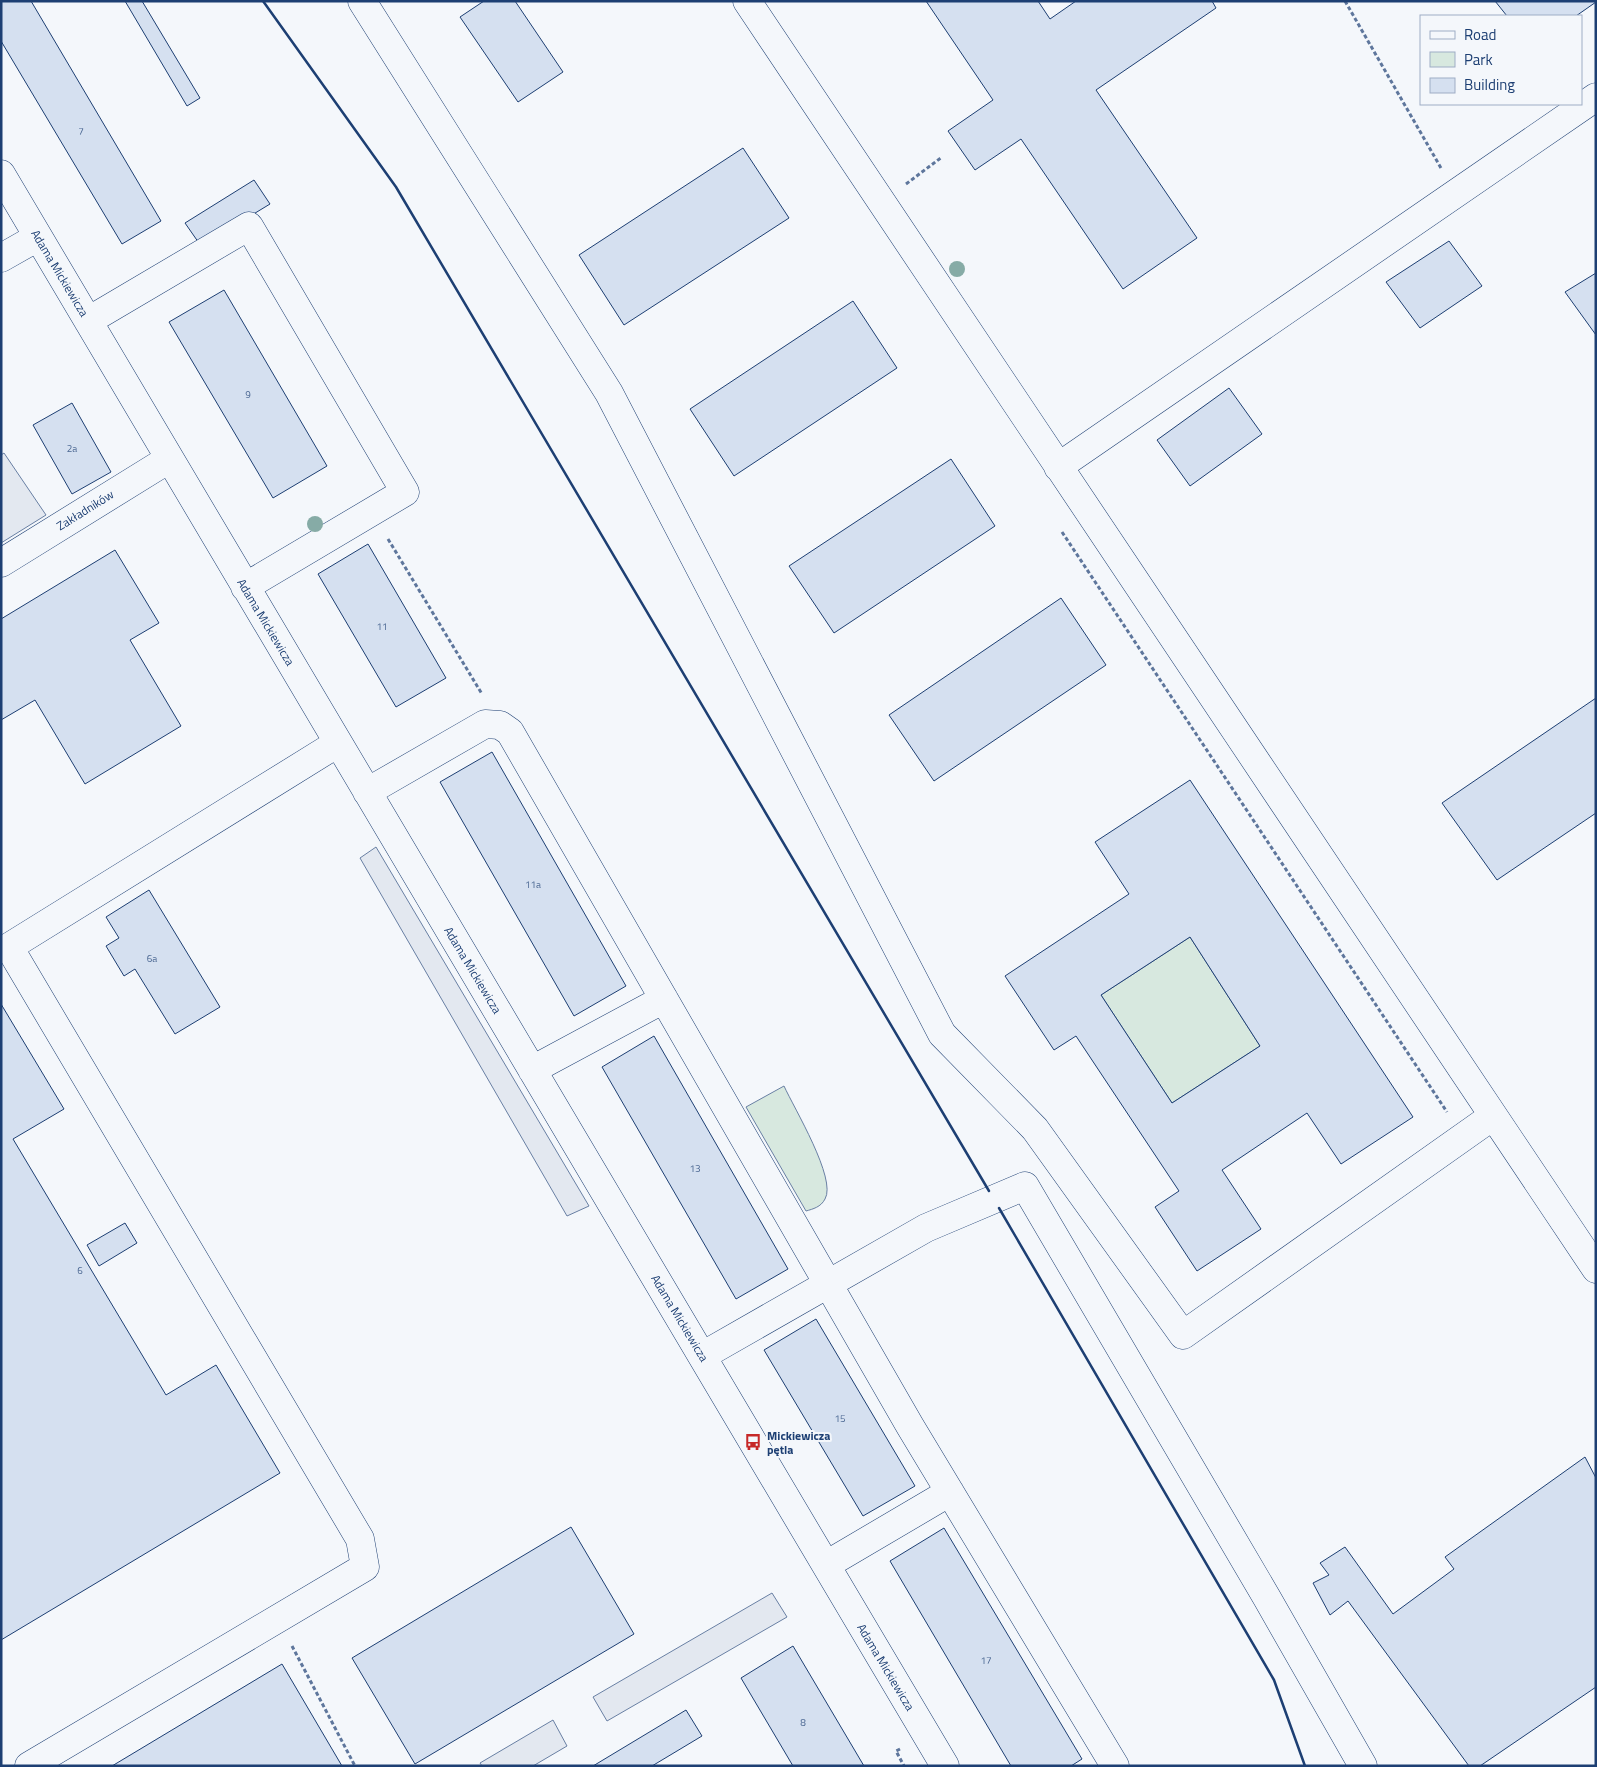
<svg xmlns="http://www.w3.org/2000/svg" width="1597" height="1767" viewBox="0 0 1597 1767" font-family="'Titillium Web',sans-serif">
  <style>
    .green { fill: #d7e8df; stroke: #687fa3 }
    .parking { fill: #e3e8f0; stroke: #687fa3 }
    .building { fill: #d5e0f0; stroke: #1d3f73; fill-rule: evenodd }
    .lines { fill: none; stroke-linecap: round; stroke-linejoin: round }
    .minor-casing { stroke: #1d3f73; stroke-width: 29 }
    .path { stroke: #5e769c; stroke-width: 3; stroke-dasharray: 4 2.5; stroke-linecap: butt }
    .minor { stroke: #f4f7fb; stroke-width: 28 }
    .wall { stroke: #1d3f73; stroke-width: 2.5 }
    .tree { fill: #86aba6 }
    .labels { text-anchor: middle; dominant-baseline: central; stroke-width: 4; stroke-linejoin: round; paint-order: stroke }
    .number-label { font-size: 10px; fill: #4b6792 }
    .street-label { font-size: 12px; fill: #1d3f73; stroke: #f4f7fb }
    .poi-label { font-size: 12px; font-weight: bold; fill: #1d3f73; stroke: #f4f7fb; text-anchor: start }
  </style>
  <rect width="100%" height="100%" fill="#f4f7fb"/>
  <!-- green -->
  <path class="green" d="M1190 937 1260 1046 1172 1103 1101 995Z
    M784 1086C794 1108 837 1179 825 1199 821 1207 813 1209 806 1211L746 1107Z"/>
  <!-- parking -->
  <path class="parking" d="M4 453 46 515 1 543V455Z
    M376 847 589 1206 567 1216 360 858Z
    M772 1593 787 1617 607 1721 593 1697Z
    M553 1720 567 1746 533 1766H482L480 1763Z"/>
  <!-- building -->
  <path class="building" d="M1 1H31L161 221 122 244 1 41Z
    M125 1H142L200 98 187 106Z
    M484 1H515L563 72 518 102 460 17Z
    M926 1H1038L1050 19 1076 1H1212L1216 8 1096 90 1197 238 1123 289 1021 139 975 170 948 131 993 100Z
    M1495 1H1596V2L1576 16H1507Z
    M743 148 789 218 624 325 579 255Z
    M254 180 270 204 201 246 185 223Z
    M1449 241 1482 286 1420 328 1386 282Z
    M1596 273V335L1565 292Z
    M224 290 327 466 273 498 169 322Z
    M853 301 897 368 734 476 690 409Z
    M1229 388 1262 434 1190 486 1157 440Z
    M72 403 111 472 72 494 33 425Z
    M951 459 995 526 834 633 789 566Z
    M368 544 446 678 396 707 318 574Z
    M115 550 159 623 130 640 181 726 85 784 35 700 1 720V619Z
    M1061 598 1106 665 934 781 889 715Z
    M1596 698V813L1497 880 1442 803Z
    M492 752 626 986 574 1016 440 782Z
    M1190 780 1413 1117 1341 1164 1307 1113 1222 1170 1261 1229 1197 1271 1155 1207 1179 1191 1076 1036 1054 1050 1005 976 1129 894 1095 842ZM1190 937 1260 1046 1172 1103 1101 995Z
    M149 890 220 1007 175 1034 135 969 124 976 106 946 119 938 106 917Z
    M1 1004 64 1109 13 1139 166 1395 216 1365 280 1473 1 1640Z
    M654 1036 788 1269 736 1299 602 1067Z
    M125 1223 137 1243 99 1266 87 1245Z
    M816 1319 915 1486 863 1516 764 1350Z
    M1585 1457 1596 1478V1687L1480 1766H1469L1348 1601 1330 1615 1313 1583 1329 1575 1320 1563 1345 1547 1393 1614 1454 1569 1445 1557Z
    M571 1527 634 1634 415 1764 352 1658Z
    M944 1528 1082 1759 1071 1766H1011L890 1561Z
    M793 1646 864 1766H793L741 1678Z
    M282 1664 342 1766H112Z
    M686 1710 702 1736 652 1766H593Z"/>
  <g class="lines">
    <!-- minor casing -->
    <g class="minor-casing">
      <path id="minor" d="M362 1 609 393 942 1034 1035 1129 1183 1335 1493 1116
        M747 1 1596 1269
        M1 174 945 1766
        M1 258 38 237
        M88 321 249 226 405 492 245 587
        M1058 467 1596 97
        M1 563 169 459
        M367 792 485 724 500 725 510 732 910 1426 1115 1766
        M532 1070 664 999
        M702 1356 926 1228 1025 1186 1267 1598 1363 1766
        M826 1565 950 1492
        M29 1766 365 1567 360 1539 9 947 338 743"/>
    </g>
    <!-- path -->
    <path class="path" d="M1345 1 1441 168
      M906 184 942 157
      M1062 532 1447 1112
      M388 539 482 694
      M292 1646 355 1766
      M900 1749 896 1751 904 1766"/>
    <!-- minor -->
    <use href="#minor" class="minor"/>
    <!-- wall -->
    <path class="wall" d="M263 1 396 187 989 1191
      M999 1208 1274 1680 1305 1766"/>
  </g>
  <!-- trees -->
  <g class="tree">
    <circle cx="957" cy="269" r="8"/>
    <circle cx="315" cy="524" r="8"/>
  </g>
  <!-- icons -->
  <defs>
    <g id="bus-bare" transform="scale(1.35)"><path d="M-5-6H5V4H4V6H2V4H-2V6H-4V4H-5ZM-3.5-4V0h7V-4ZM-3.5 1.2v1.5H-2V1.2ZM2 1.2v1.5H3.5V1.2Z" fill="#c62828" stroke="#f4f7fb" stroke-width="2.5" paint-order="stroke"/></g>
  </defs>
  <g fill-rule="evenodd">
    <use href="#bus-bare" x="753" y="1442"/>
  </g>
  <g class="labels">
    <!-- number labels -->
    <g class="number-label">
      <text x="81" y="131">7</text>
      <text x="248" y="394">9</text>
      <text x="72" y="448">2a</text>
      <text x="382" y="626">11</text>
      <text x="533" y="884">11a</text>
      <text x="152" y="958">6a</text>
      <text x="695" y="1168">13</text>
      <text x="80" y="1270">6</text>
      <text x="840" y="1418">15</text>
      <text x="986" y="1660">17</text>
      <text x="803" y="1722">8</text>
    </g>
    <!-- street labels -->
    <g class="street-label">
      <text transform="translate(60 273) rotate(59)">Adama Mickiewicza</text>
      <text transform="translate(85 510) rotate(-32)">Zakładników</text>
      <text transform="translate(266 622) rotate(59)">Adama Mickiewicza</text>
      <text transform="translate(473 970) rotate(59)">Adama Mickiewicza</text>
      <text transform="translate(680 1318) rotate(59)">Adama Mickiewicza</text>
      <text transform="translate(886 1667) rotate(59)">Adama Mickiewicza</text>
    </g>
    <!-- poi labels -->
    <g class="poi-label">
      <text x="767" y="1435">Mickiewicza<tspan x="767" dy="14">pętla</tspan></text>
    </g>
  </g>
  <!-- border -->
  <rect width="1597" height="1767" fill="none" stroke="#1d3f73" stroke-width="5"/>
  <!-- legend -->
  <rect x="1420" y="15" width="162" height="90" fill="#f4f7fb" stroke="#9eadc5"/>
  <rect x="1430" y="31" width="25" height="8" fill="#f4f7fb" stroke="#9eadc5"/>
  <text x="1464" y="40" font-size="15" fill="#1d3f73">Road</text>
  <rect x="1430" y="52" width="25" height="15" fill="#d7e8df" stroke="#9eadc5"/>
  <text x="1464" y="65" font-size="15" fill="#1d3f73">Park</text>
  <rect x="1430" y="78" width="25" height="15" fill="#d5e0f0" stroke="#9eadc5"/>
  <text x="1464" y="90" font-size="15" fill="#1d3f73">Building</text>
</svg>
